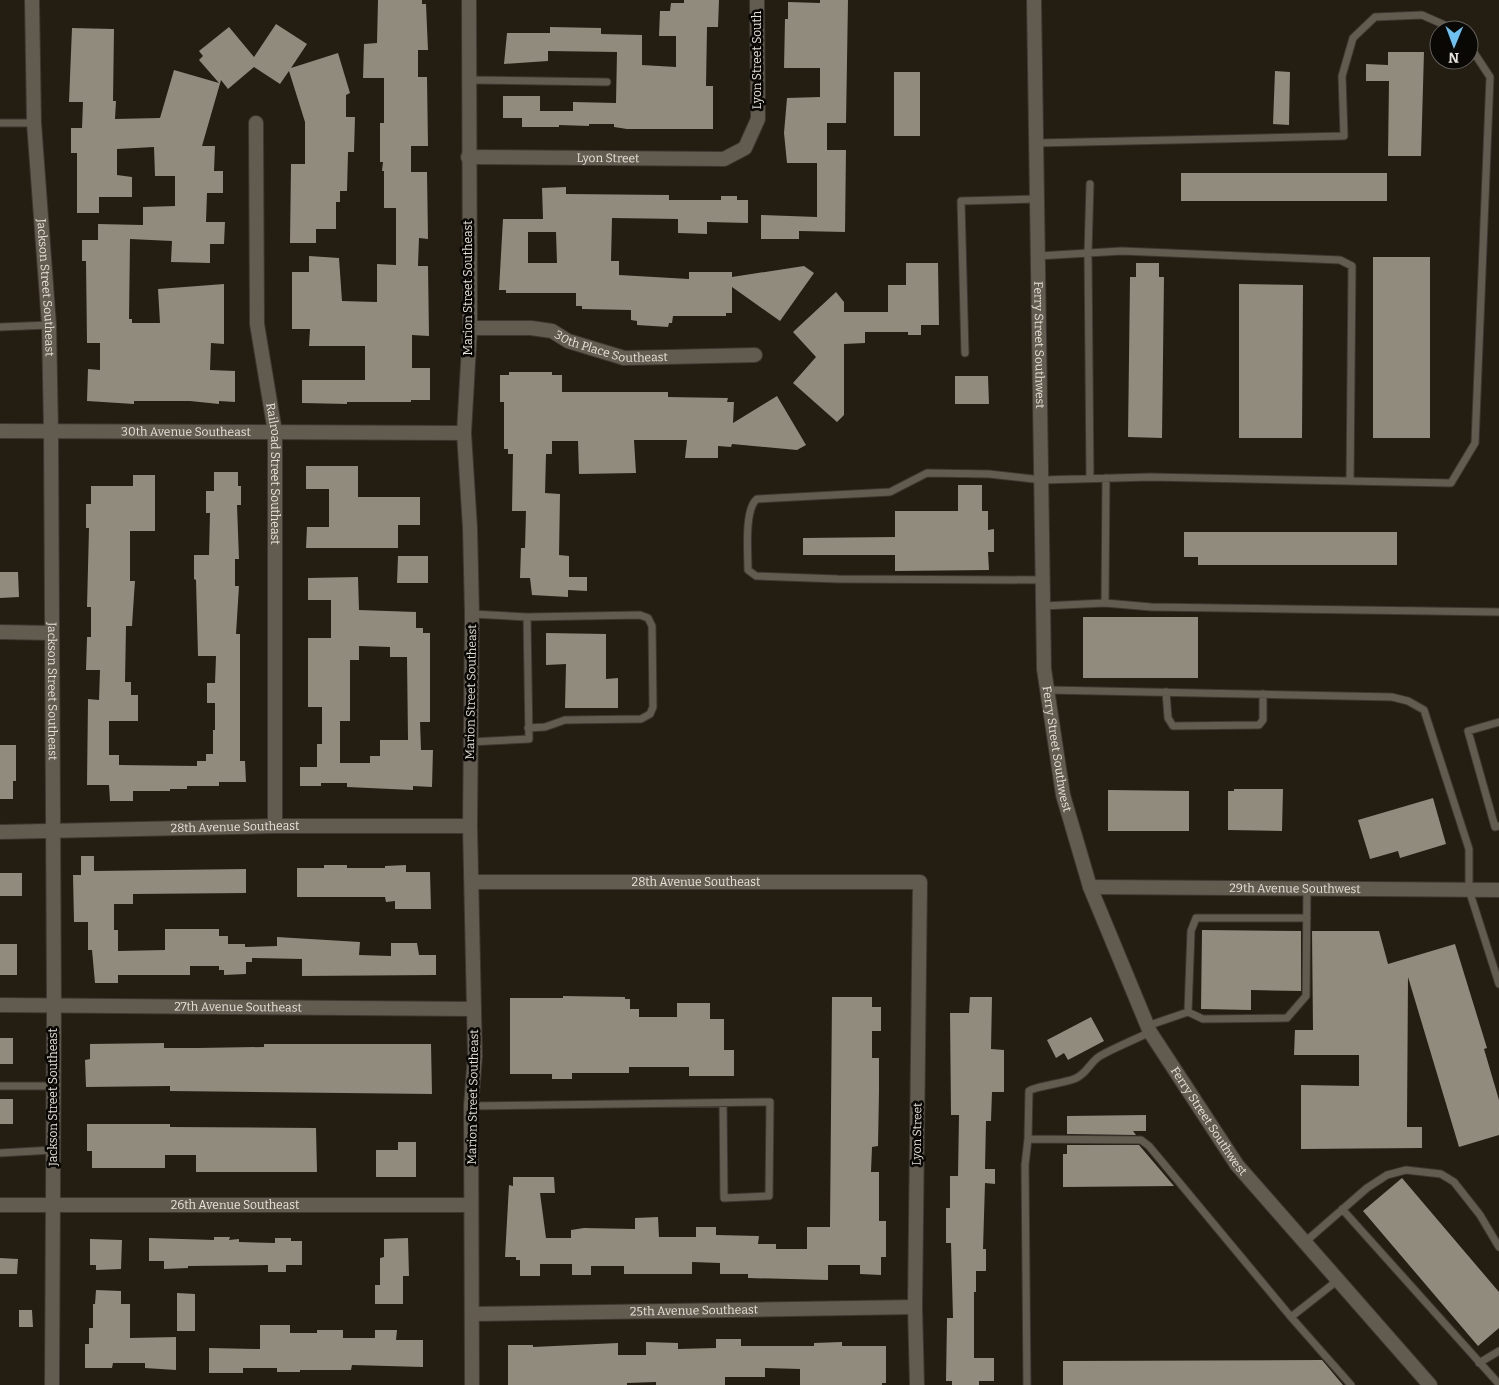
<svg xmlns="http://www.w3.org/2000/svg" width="1499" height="1385" viewBox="0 0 1499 1385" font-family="Bitter,serif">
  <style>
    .building { fill: #918b7d; fill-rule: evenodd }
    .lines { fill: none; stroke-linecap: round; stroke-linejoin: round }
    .service-casing { stroke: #3c3731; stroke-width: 9 }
    .minor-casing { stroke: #3c3731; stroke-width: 16 }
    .tertiary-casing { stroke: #3c3731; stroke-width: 16 }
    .service { stroke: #625b4f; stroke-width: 7 }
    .minor { stroke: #625b4f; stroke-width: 14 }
    .tertiary { stroke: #625b4f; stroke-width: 14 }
    .labels { text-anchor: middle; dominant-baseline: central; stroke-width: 5; stroke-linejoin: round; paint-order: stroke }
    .street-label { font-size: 12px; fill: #e5e2da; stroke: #0a0804 }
  </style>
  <rect width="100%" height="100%" fill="#231d12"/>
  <!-- building -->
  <path class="building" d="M378 0H422V4H426L428 50H418V77H427L428 146H411V172H427L428 239 419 238 418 266H428L429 336 412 335V368H430V400H411V402H347V404L302 403V380H365V346H309L310 329H292V272H309V256L339 258 342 301 377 302V264L396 265V208H384V171H382L383 162H380V123H384V78H363L364 44 377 43Z
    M684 0H719L718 27H707L706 86H713V129H627L614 127V124H589V126L559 125V127H522V118H503V96H540V111H573V102L616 103 617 52 548 51V61L504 64 507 33H550V27L601 28V34L642 35V65L676 67V36H659L660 11H670L671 3H684Z
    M820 0H848L846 123H827V150H846L845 232 799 231V239H761V215L817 217V163H787L784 133 787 98 820 97V68H784L785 19H788V2L820 3Z
    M276 24 307 44 291 68 338 53 350 93 346 95V117H355L354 152H348L347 191H340V202H336V229H316V243H290L291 164H305V122L289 71 280 84 254 67 228 89 221 80 202 146H215L214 171H223V193H207L206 222H225L224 244H210V263L171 262 172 241 130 239 129 319H132V323H160L158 289 224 284V344L211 343 210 370 235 371V402L219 401V404L190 401H134V404L87 401 88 369 100 370V343H87L86 261H82V240H98V224L143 225V207L175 206V176H155L154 147 117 149V175L132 177V197H99V213H77V153H71V128H82L83 102H69L72 28 114 29 113 101H116L115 119 160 118 174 70 219 83 199 60 203 56 199 51 229 27 254 57Z
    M1388 52H1424L1421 156H1388L1389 81H1366V64L1388 65Z
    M1275 71 1290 72 1289 125 1273 124Z
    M894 72H920V136H894Z
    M1181 173H1387V201H1181Z
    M566 187V194L669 195V200H721V196H737V200H748V223L707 222V234L678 233V219L612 218 611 261H619V275L689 279V272H732V277L804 266 814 273 780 321 732 287V313H726V316H673L672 323H669L668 327 637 325V321L631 320V310L582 309V306H576V293H506V290H499L503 219H543L542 188ZM528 232H556L557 263H528Z
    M1373 257H1430V438H1373Z
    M906 263H938L939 325H921V335H908V332H865V343L844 344V415L837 422 793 383 816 357 793 332 836 292 844 302V312H888V285H906Z
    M1136 263H1159V277H1164L1162 438 1128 437 1130 277H1136Z
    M1239 284 1303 285 1302 438H1239Z
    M509 372H552V375H562V392H668V397L728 398 727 402H734L733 423 777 396 806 445 797 450 732 444 731 447 718 446V458H685L687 440H634L636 473 579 474 578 441H552V454H546L545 493 560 494 559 555 569 556V577H587V591L568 590V597L532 595 530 578H520L521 548H525L526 511H512L513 454H508V449H504V402H500V375H509Z
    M955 376H988L989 404H955Z
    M306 466H358V497H420V525H398V548H306L307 527H329V489H306Z
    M214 472H238V486H241V505H237L239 559H235V586H239L236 634H240V761H245L246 782H219V786H187V789H170V791H133V801H110L109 785H87L88 699 99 700 100 670H86L87 637H91V607H87L89 528H86V504H91V486H133V475H155V531H130V581H135L134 595 132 626H126L125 682H131V695H138V721H109V755H119V765L197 766V761H206V754H213V730H215V703H207V683H215L216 656H198L196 580 194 579V555H209L210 513H206V491H214Z
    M958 485H982V511H988V530L994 529V552H988L989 570 895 571V555H803V538L895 537V511H958Z
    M1184 532H1397V565H1198V557H1184Z
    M398 556H428V583H397Z
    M0 572H18L19 597 0 598Z
    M358 577 359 610 416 612V628H423V633H430V722H420L421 750H433L432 787 413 786V790L347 787V783H321V786H300V767H317V744H322V707H308V638H331V600H308V578ZM359 646 390 647V657H407L408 740H380V756H370V763H340V721H350V660H359Z
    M1083 617H1198V678H1083Z
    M546 633 606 634V679L618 678V708H565L566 664 546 665Z
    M0 745H16V781H13V799H0Z
    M1234 789H1283L1282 831 1228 830V791H1234Z
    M1108 790 1189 791V831H1108Z
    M1433 798 1446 844 1400 858 1398 851 1370 859 1358 820Z
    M81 856H94V871L246 869V893L133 894V904H114V930H118V951L165 950V929H219V936H228V944H245V947L277 946V937L360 942 359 955 391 956V943H417L419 955H436V975L302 976V959L252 958V962H246V974L224 975V970H219V966H190V975H118V983H95L92 950H88V922H74L73 875H81Z
    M324 865H347V868H385V866L406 865V872H430L431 909H395V901L386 902 385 897H297V868H324Z
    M0 873H22V896H0Z
    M1202 930 1301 931V991L1251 990V1010L1201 1009Z
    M1312 931H1379L1388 964 1455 944 1487 1048 1484 1049 1499 1100V1135L1459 1147 1408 977 1407 1127H1422V1148L1301 1149V1085L1359 1086V1055H1294L1295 1030H1313Z
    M0 944H17V975H0Z
    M563 996 625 997V999H630V1009H639V1017H677V1003H710V1019H724V1050H734V1076H689V1067H629V1073H572V1079H552V1074H510V998H563Z
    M832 997H872V1007H881V1031H872V1058H879V1091L878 1146 872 1147 871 1172H879V1221H886V1257H881V1275L860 1274V1265H828V1280L748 1278V1274H720V1263L692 1262V1274H624V1266H591V1275H572V1264H540V1276H520V1260H516V1257H505L509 1185 513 1186V1177H554L555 1193H540L546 1238H571V1230L584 1228 635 1229V1218L658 1217 659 1237H696V1227H716V1235L759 1236 758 1244H776V1249H807V1227H830Z
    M970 997H992L991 1049 1004 1050V1092H992L991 1121H986L985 1169H995V1184L985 1183 983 1249H986V1271H976V1292H974V1358H994V1381H979V1385H952V1381H946L947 1318H953L951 1243H946V1208H950V1176H958L959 1115H951L950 1013H969Z
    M1091 1017 1104 1041 1068 1060 1064 1053 1056 1058 1047 1040Z
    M0 1038H13V1064H0Z
    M164 1043V1048H197L264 1047V1044H431L432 1094 170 1091V1086L86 1087 85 1060 90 1059V1044Z
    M0 1099H13V1124H0Z
    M1146 1115V1131H1133L1136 1135 1067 1134V1116Z
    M87 1124H170V1127L316 1128 317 1172H196V1155H165V1168H92V1151H87Z
    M398 1142H416V1177H376V1150H398Z
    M1067 1145H1139L1174 1186 1063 1187V1154H1067Z
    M1402 1178 1499 1292V1328L1478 1346 1363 1211Z
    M214 1237H230L229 1240 239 1239V1242L275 1243V1238H291V1241H302V1265H286V1272H268V1265L188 1266V1268L164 1269V1261H149V1238L214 1240Z
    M408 1238 409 1276H403V1304H375V1285H380V1258L384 1257V1239Z
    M90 1239 122 1240 121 1269 96 1270V1265H90Z
    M0 1258 18 1259 17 1274H0Z
    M96 1290 121 1291V1304H130V1338L176 1337V1370L145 1368V1363H113L112 1368H85V1344H89V1328H93V1304H95Z
    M177 1293 195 1294V1331H177Z
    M19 1310H32L33 1327H19Z
    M260 1325H290V1333H317V1330H343V1338H375V1330H397L396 1340H423V1367L352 1365 351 1370H300V1372H277V1368H243V1373H209V1348L260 1349Z
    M716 1339H741V1346H814V1343L842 1342V1346H886V1383H882V1385H800V1369L765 1368V1377H725V1385H656V1382L627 1383V1385H508V1345H533V1347L618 1343V1355H646V1342L678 1343V1349L716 1348Z
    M1322 1360 1343 1385H1063V1361Z"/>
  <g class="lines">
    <!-- service casing -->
    <g class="service-casing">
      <path id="service" d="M470 80 607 82
        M0 123H34
        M1037 143 1344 136 1342 76 1353 38 1375 17 1422 15 1456 30
        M1090 184 1088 253 1090 478
        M1038 256 1122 251 1340 260 1352 266 1350 481
        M0 327 49 325
        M965 353 961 201 1037 199
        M1043 580 838 579 756 576 748 570C748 553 744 509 757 499L890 492 927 473 989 474 1042 480 1150 477 1451 483 1475 443 1490 77 1469 45
        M1105 603 1151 607 1499 612
        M1043 606 1105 603 1106 478
        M527 617 640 615 648 618 652 626 653 707 650 714 641 719 565 720 545 727 528 728
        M1047 690 1392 697 1408 701 1424 710 1469 849V890L1499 984
        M1166 692 1168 718 1173 726 1259 725 1263 720V694
        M1499 722 1468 731 1495 827 1499 826
        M470 742 529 739 527 617 472 614
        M1188 1012 1191 931 1196 918H1307
        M1147 1026 1188 1012 1203 1019 1287 1018 1306 996 1307 889
        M0 1086H53
        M471 1106 770 1102 769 1196 724 1198 723 1103
        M1028 1139 1141 1140 1149 1146 1291 1317 1338 1280
        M0 1153 53 1150
        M1342 1209 1499 1384
        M1305 1242 1367 1188 1387 1175 1406 1170 1441 1174 1454 1182 1480 1215 1499 1247
        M1291 1317 1351 1385
        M1479 1363 1499 1351
        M1027 1385 1025 1165 1028 1139 1029 1091C1033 1087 1064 1083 1074 1079 1086 1075 1090 1062 1100 1056 1116 1047 1134 1040 1150 1032"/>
    </g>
    <!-- minor casing -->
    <g class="minor-casing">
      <g id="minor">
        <path id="s1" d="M256 123 257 324 275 432V826"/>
        <path id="s2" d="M468 157 724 159 745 148 758 119 757 0"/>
        <path id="s3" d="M470 328H531L552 331 568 341 624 358 755 355"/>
        <path id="s4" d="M0 431 464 433"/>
        <path d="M0 632 52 633"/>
        <path id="s5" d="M472 882H920L915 1307 917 1385"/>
        <path id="s6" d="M1090 887 1499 890"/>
        <path id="s7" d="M0 1005 474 1009"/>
        <path id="s8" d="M0 1205H471"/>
        <path id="s9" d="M473 1314 915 1307"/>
      </g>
    </g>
    <!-- tertiary casing -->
    <g class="tertiary-casing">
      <g id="tertiary">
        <path id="s10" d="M32 0 34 123 49 325 51 431 54 1005 52 1385"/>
        <path d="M469 0 470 328 464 433 470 528 472 614 470 826 475 1056 471 1106 472 1385"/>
        <path id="s11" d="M1034 0 1044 669 1063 795 1090 887 1150 1032 1237 1165 1430 1385"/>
        <path id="s12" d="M0 832 275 826H470"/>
      </g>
    </g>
    <!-- service -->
    <use href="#service" class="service"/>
    <!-- minor -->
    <use href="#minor" class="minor"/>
    <!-- tertiary -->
    <use href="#tertiary" class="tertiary"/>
  </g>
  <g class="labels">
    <!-- street labels -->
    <g class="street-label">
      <text transform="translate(757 60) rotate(-90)">Lyon Street South</text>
      <text stroke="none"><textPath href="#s2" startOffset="140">Lyon Street</textPath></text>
      <text stroke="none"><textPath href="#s10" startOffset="288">Jackson Street Southeast</textPath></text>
      <text transform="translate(468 288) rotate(-90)">Marion Street Southeast</text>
      <text stroke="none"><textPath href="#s3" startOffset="145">30th Place Southeast</textPath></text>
      <text stroke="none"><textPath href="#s11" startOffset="345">Ferry Street Southwest</textPath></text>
      <text stroke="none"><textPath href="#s4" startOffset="186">30th Avenue Southeast</textPath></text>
      <text stroke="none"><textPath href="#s1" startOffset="352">Railroad Street Southeast</textPath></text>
      <text stroke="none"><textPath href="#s10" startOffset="692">Jackson Street Southeast</textPath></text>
      <text transform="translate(471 692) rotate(-89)">Marion Street Southeast</text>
      <text stroke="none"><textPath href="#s11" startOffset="750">Ferry Street Southwest</textPath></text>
      <text stroke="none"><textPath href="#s12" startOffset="235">28th Avenue Southeast</textPath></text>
      <text stroke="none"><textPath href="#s5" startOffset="224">28th Avenue Southeast</textPath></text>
      <text stroke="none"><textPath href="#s6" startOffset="205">29th Avenue Southwest</textPath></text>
      <text stroke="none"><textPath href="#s7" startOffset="238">27th Avenue Southeast</textPath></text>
      <text transform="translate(53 1097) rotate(-90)">Jackson Street Southeast</text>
      <text transform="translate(473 1097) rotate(-89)">Marion Street Southeast</text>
      <text stroke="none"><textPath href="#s11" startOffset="1156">Ferry Street Southwest</textPath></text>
      <text transform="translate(917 1134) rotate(-89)">Lyon Street</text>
      <text stroke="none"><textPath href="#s8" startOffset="235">26th Avenue Southeast</textPath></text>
      <text stroke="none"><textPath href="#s9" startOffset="221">25th Avenue Southeast</textPath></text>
    </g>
  </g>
  <!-- north arrow -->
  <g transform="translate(1454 45) rotate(181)"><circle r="24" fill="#0a0804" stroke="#625f5a"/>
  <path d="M0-4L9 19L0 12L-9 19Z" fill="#6dc2f3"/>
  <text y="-8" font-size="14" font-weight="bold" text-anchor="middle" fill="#e5e2da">N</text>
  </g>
</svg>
